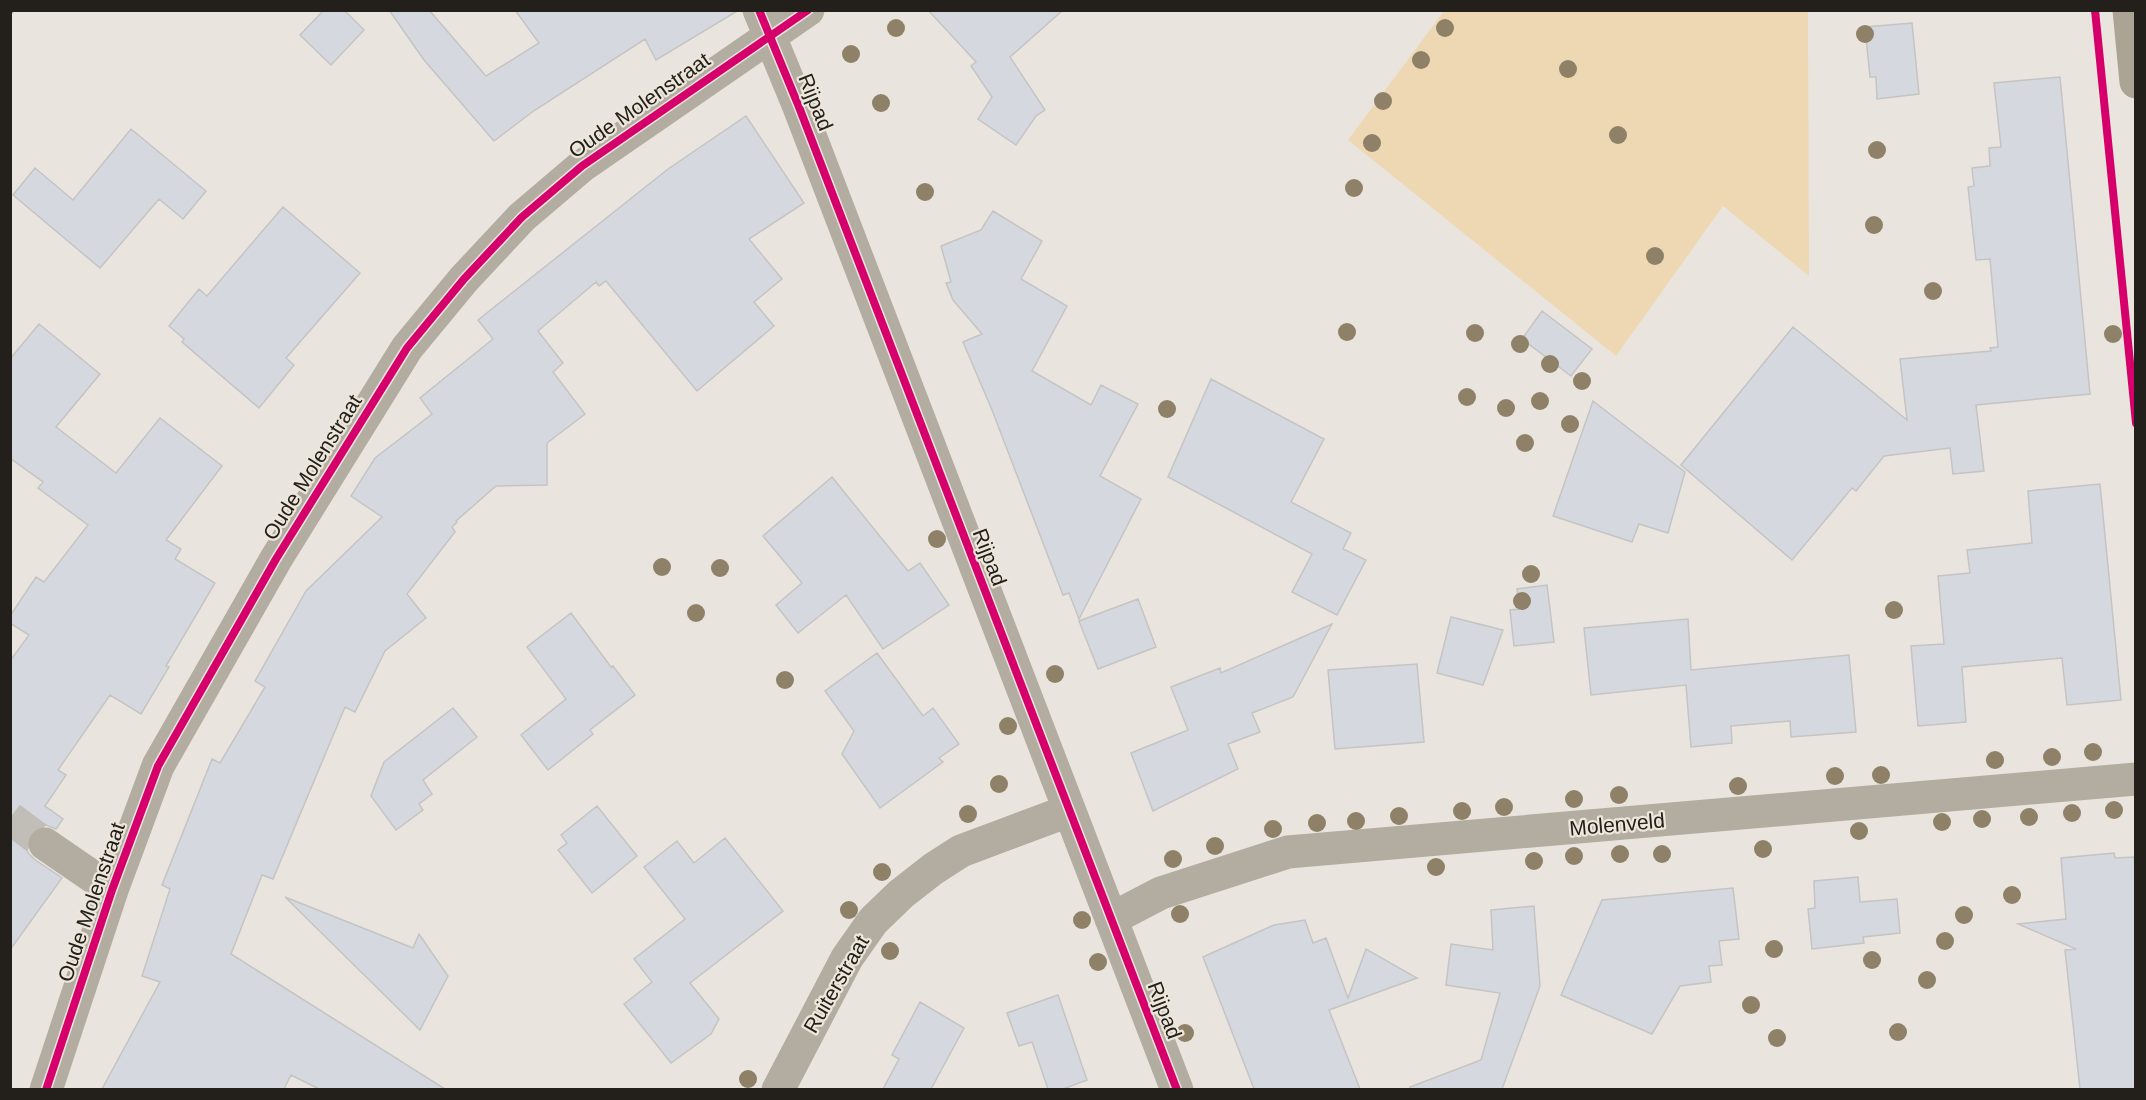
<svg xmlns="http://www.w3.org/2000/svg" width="2146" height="1100" viewBox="0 0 2146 1100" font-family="Helvetica,sans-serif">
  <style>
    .green { fill: #eed8b3 }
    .building { fill: #d5d8df; stroke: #c5c4c3; stroke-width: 1.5 }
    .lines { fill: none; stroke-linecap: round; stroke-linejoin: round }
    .minor-tunnel { stroke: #c1beb7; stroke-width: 33; stroke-dasharray: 33 16; stroke-linecap: butt }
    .path { stroke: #ada79e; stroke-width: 4; stroke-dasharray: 3 3; stroke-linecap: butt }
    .minor { stroke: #b3aca1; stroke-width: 33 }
    .primary { stroke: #aba393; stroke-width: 33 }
    .cycleway-casing { stroke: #ede6da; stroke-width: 11 }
    .cycleway { stroke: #d6006c; stroke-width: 8 }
    .tree { fill: #8e8167 }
    .labels { text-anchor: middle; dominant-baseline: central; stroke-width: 4.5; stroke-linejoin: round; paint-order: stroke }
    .street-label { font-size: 21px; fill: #23201c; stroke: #ede6da }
  </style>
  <rect width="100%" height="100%" fill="#e9e5de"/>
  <!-- green -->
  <path class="green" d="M1444 11H1808L1809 276 1723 206 1616 356 1348 140Z"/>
  <!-- building -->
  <path class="building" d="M324 10H344L364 30 331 65 300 35Z
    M389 10H429L486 76 539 43 515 10H739L656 60 645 39 535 110 494 141 424 60Z
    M928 10H1063L1010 57 1045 110 1036 116 1016 145 978 119 992 97 971 66 976 62Z
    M1912 23 1919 94 1877 99 1876 77H1870L1865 27Z
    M2060 77 2090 394 1976 405 1984 471 1953 474 1950 448 1884 456 1856 491 1852 488 1792 560 1681 465 1793 327 1907 420 1900 359 1991 351 1990 348 1998 347 1990 259 1976 260 1968 187 1974 186 1972 168 1990 166 1989 148 2001 147 1994 83Z
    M746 116 804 203 749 239 782 279 754 302 774 326 697 391 606 281 599 286 596 282 538 331 563 363 553 372 585 414 547 443V485L496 486 456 521 457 522 452 527 455 532 407 594 426 618 385 651 355 712 345 707 273 879 262 875 231 954 445 1089H319L291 1075 284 1089H102L160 982 142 976 170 889 162 885 212 759 220 763 265 687 255 681 306 591 382 517 351 496 375 458 432 414 420 398 493 339 478 320 668 169Z
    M131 129 206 191 183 219 159 199 100 268 13 195 35 168 73 200Z
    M283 207 360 273 286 358 294 365 259 408 182 342 184 339 169 326 199 289 207 296Z
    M993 211 1042 241 1021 279 1067 306 1032 371 1091 405 1101 385 1138 404 1100 476 1141 499 1079 619 1069 593 1063 595 992 410 963 342 982 334 953 300 946 283 951 282 941 246 981 230Z
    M1542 311 1592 349 1571 376 1522 339Z
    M39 324 100 374 56 427 116 473 160 418 222 466 166 540 181 549 175 559 215 583 166 666 169 667 141 714 110 695 58 770 66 775 45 806 63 819 56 829 46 825 36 827 29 834 26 843 28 853 34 859 62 878 10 950V661L29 635 10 623V616L36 577 44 582 88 525 38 488 43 482 10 458V359Z
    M1211 379 1324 439 1291 502 1351 533 1343 549 1366 560 1337 615 1292 592 1312 554 1168 477Z
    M1593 401 1685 472 1668 533 1639 524 1632 542 1553 516Z
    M832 477 908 571 920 563 949 605 883 649 846 595 798 633 776 605 802 583 763 536Z
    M2100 484 2121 700 2067 705 2062 658 1962 667 1966 722 1918 726 1911 646 1944 644 1938 576 1970 573 1967 550 2032 543 2028 491Z
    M1547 585 1554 642 1514 646 1510 610 1519 609 1517 589Z
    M1138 599 1156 647 1098 669 1079 621Z
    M571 613 611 667 613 666 635 695 590 730 593 734 548 770 521 735 566 699 527 647Z
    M1451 617 1503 630 1483 685 1437 673Z
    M1688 619 1691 670 1849 655 1856 732 1791 737 1790 721 1731 726 1732 743 1691 747 1686 685 1591 695 1584 628Z
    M1332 624 1293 697 1252 713 1260 732 1228 744 1238 769 1153 811 1131 753 1188 730 1171 687 1220 668 1221 673Z
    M877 653 923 716 933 708 959 744 939 758 943 762 880 808 842 754 854 731 825 691Z
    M1417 664 1424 742 1335 749 1328 670Z
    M453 708 477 737 423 780 432 794 419 804 423 810 396 830 371 796 384 762Z
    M597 806 637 856 592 893 558 850 567 843 561 835Z
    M725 838 783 911 690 983 719 1019 711 1034 671 1063 624 1004 652 982 634 959 685 919 644 867 677 841 694 863Z
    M2114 853 2115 858 2134 857 2136 873V1089H2080L2065 950 2076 949 2018 924 2066 919 2061 858Z
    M1858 877 1860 902 1897 899 1900 933 1863 937 1864 943 1812 949 1808 909 1815 908 1814 881Z
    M1733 888 1739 939 1719 941 1722 965 1709 966 1711 982 1680 986 1652 1034 1561 995 1602 900Z
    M285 897 413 948 419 934 448 976 420 1030Z
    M1534 906 1540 986 1502 1089H1410V1087L1481 1060 1500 993 1446 985 1451 944 1493 950 1491 910Z
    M1305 920 1313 943 1326 938 1348 998 1366 949 1417 978 1329 1010 1360 1089H1254L1203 957 1274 925Z
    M1058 995 1087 1080 1063 1089H1048L1032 1042 1019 1046 1007 1013Z
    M920 1002 964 1028 931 1089H883L899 1059 892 1055Z"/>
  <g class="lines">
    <!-- minor-tunnel -->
    <path class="minor-tunnel" d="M10 818 45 844"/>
    <!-- path -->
    <path class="path" d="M10 13 13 10"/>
    <!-- minor -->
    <path class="minor" d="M759 10 799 107 1177 1090
      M45 844 112 890
      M1111 919 1161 893 1288 852 2136 779
      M46 1090 112 890 158 766 276 559 407 348 464 279 522 217 582 166 808 10
      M778 1090 847 958 873 921 901 894 933 869 961 851 1068 811"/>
    <!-- primary -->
    <path class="primary" d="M2129 10 2136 82"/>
    <!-- cycleway casing -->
    <g class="cycleway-casing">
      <path id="cycleway" d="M759 10 799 107 1177 1090
        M2095 10 2136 423
        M46 1090 112 890 158 766 276 559 407 348 464 279 522 217 582 166 808 10"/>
    </g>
    <!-- cycleway -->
    <use href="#cycleway" class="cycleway"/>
  </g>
  <!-- trees -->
  <g class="tree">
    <circle cx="896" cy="28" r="9"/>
    <circle cx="1445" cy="28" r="9"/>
    <circle cx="1865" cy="34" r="9"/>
    <circle cx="851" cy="54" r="9"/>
    <circle cx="1421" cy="60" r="9"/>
    <circle cx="1568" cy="69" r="9"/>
    <circle cx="1383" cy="101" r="9"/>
    <circle cx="881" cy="103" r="9"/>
    <circle cx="1618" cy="135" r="9"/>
    <circle cx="1372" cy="143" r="9"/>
    <circle cx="1877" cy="150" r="9"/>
    <circle cx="1354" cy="188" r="9"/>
    <circle cx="925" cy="192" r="9"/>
    <circle cx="1874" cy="225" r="9"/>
    <circle cx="1655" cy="256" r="9"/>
    <circle cx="1933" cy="291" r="9"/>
    <circle cx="1347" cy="332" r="9"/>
    <circle cx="1475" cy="333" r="9"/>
    <circle cx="2113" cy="334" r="9"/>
    <circle cx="1520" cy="344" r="9"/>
    <circle cx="1550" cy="364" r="9"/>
    <circle cx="1582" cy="381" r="9"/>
    <circle cx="1467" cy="397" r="9"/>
    <circle cx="1540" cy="401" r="9"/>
    <circle cx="1506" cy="408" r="9"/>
    <circle cx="1167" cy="409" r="9"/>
    <circle cx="1570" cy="424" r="9"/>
    <circle cx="1525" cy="443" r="9"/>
    <circle cx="937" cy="539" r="9"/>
    <circle cx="662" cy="567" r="9"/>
    <circle cx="720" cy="568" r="9"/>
    <circle cx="1531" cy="574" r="9"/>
    <circle cx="1522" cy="601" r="9"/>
    <circle cx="1894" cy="610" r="9"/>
    <circle cx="696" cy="613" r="9"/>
    <circle cx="1055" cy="674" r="9"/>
    <circle cx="785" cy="680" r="9"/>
    <circle cx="1008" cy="726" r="9"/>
    <circle cx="2093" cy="752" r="9"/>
    <circle cx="2052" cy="757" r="9"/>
    <circle cx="1995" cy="760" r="9"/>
    <circle cx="1881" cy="775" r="9"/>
    <circle cx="1835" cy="776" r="9"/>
    <circle cx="999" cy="784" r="9"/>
    <circle cx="1738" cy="786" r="9"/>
    <circle cx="1619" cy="795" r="9"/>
    <circle cx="1574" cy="799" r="9"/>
    <circle cx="1504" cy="807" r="9"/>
    <circle cx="2114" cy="810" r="9"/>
    <circle cx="1462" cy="811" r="9"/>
    <circle cx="2072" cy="813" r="9"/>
    <circle cx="968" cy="814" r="9"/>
    <circle cx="1399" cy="816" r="9"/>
    <circle cx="2029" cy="817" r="9"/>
    <circle cx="1982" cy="819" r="9"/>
    <circle cx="1356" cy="821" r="9"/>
    <circle cx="1942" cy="822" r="9"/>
    <circle cx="1317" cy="823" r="9"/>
    <circle cx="1273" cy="829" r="9"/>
    <circle cx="1859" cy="831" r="9"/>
    <circle cx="1215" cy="846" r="9"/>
    <circle cx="1763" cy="849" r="9"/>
    <circle cx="1620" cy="854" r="9"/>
    <circle cx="1662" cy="854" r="9"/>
    <circle cx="1574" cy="856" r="9"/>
    <circle cx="1173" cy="859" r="9"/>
    <circle cx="1534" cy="861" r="9"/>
    <circle cx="1436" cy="867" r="9"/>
    <circle cx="882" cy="872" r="9"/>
    <circle cx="2012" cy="895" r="9"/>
    <circle cx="849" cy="910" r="9"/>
    <circle cx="1180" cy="914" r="9"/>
    <circle cx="1964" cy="915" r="9"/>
    <circle cx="1082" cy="920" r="9"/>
    <circle cx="1945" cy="941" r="9"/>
    <circle cx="1774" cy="949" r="9"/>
    <circle cx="890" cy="951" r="9"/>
    <circle cx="1872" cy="960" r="9"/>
    <circle cx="1098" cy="962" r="9"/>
    <circle cx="1927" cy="980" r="9"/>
    <circle cx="1751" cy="1005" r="9"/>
    <circle cx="1898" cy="1032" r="9"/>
    <circle cx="1185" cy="1033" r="9"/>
    <circle cx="1777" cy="1038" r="9"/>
    <circle cx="748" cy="1079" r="9"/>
  </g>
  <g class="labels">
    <!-- street labels -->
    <g class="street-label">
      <text transform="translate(816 102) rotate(68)">Rijpad</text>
      <text transform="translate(639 105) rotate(-35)">Oude Molenstraat</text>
      <text transform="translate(312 467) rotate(-58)">Oude Molenstraat</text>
      <text transform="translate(990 557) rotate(69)">Rijpad</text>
      <text transform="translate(1617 824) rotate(-5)">Molenveld</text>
      <text transform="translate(91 902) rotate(-71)">Oude Molenstraat</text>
      <text transform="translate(836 984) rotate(-60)">Ruiterstraat</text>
      <text transform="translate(1165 1010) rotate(69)">Rijpad</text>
    </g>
  </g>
  <!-- border -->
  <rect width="2146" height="1100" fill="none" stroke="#23201c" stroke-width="24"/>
</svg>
